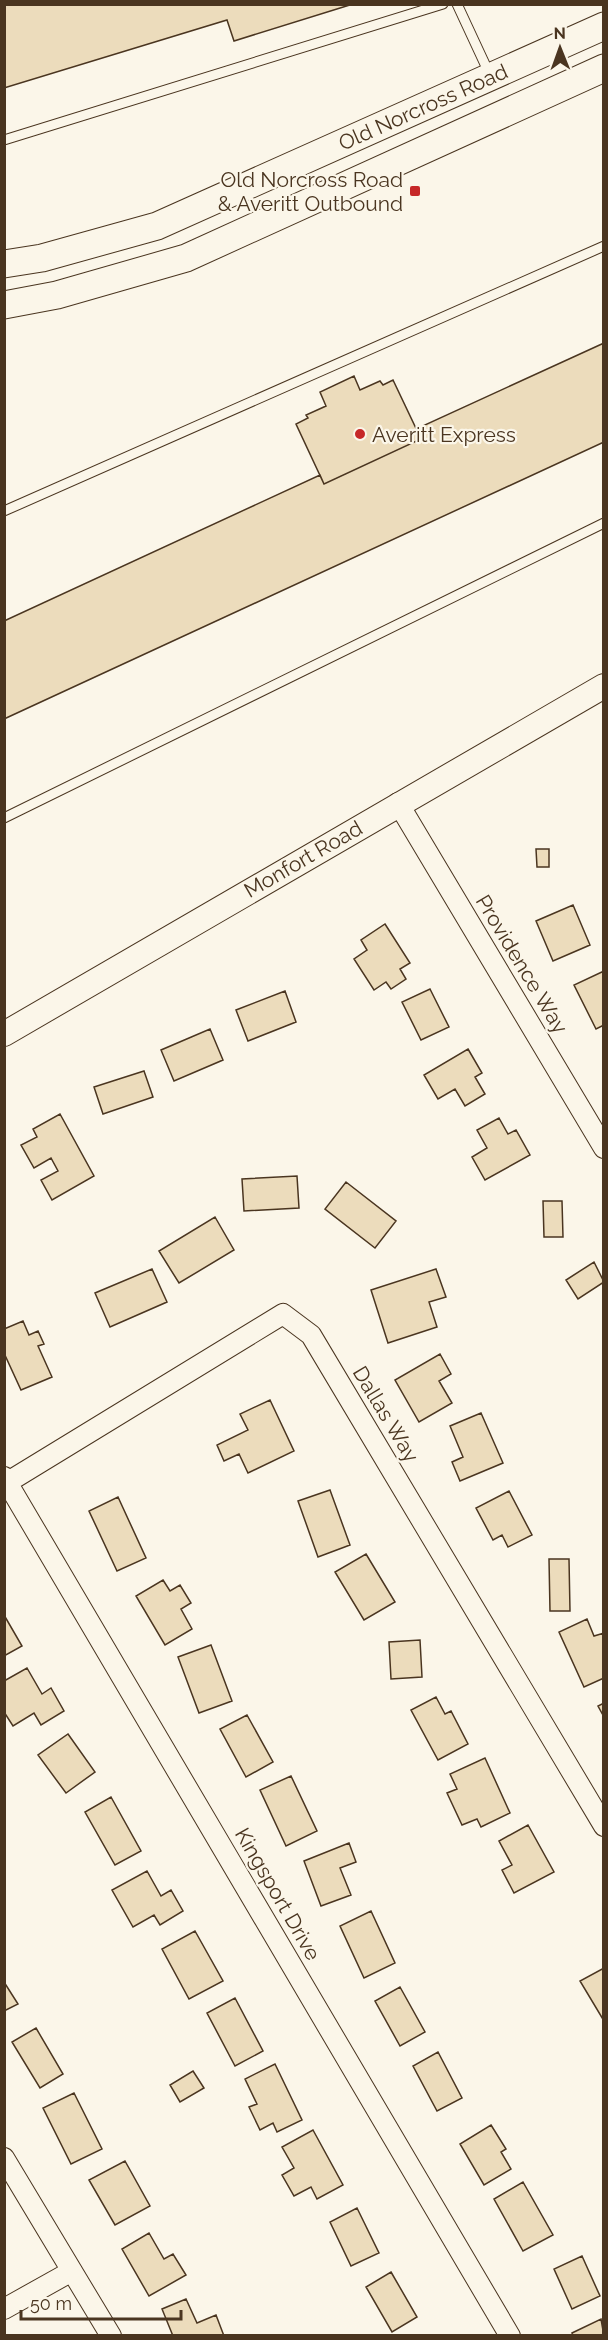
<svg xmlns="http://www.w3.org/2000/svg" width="608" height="2340" viewBox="0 0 608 2340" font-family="Raleway,sans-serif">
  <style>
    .building { fill: #ecdcbc; stroke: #4a3520; stroke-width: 1.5 }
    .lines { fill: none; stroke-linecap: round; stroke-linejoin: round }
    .service-casing { stroke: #4a3520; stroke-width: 11 }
    .minor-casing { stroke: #4a3520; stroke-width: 22 }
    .tertiary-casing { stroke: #4a3520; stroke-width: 26 }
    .secondary-casing { stroke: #4a3520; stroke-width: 29 }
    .service { stroke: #fbf6e9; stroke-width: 9 }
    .minor { stroke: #fbf6e9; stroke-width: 20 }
    .tertiary { stroke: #fbf6e9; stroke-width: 24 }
    .secondary { stroke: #fbf6e9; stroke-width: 27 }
    .poi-dot { fill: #c62828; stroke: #fbf6e9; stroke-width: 2 }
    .labels { text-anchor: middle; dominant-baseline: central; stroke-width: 4.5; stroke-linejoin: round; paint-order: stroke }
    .street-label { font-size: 21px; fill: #4a3520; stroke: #fbf6e9 }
    .poi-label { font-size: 21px; fill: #4a3520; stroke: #fbf6e9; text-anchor: end }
  </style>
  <rect width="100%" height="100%" fill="#fbf6e9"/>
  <!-- building -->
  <path class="building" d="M4 4H353L234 41 227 20 4 88Z
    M604 343V442L4 719V621L320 475 324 484 421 439 416 429Z
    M354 376 360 390 380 381 383 385 393 380 421 439 324 484 296 424 308 418 306 415 326 406 320 392Z
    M536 849H549V867H537Z
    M573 905 590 945 553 961 536 921Z
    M385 924 410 963 400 969 406 979 391 989 386 982 374 990 354 959 367 950 361 940Z
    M604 971V1025L596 1029 574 985Z
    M430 989 449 1027 421 1040 402 1002Z
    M285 991 296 1022 248 1041 236 1010Z
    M210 1029 223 1060 174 1081 161 1050Z
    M468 1049 482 1073 475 1077 485 1094 465 1106 455 1089 438 1099 424 1075Z
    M144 1071 153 1097 103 1114 94 1087Z
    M60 1114 94 1176 52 1200 41 1180 58 1171 51 1158 34 1168 21 1145 37 1137 33 1129Z
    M499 1118 508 1134 516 1130 530 1155 485 1180 472 1157 487 1148 477 1130Z
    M297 1176 299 1208 244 1211 242 1179Z
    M346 1182 396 1221 375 1248 325 1209Z
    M543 1201H562L563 1237H544Z
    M215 1217 234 1250 179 1283 159 1251Z
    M594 1262 604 1282 578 1299 566 1280Z
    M152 1269 167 1302 110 1327 95 1293Z
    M436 1269 446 1297 429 1302 437 1327 388 1343 371 1290Z
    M23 1321 29 1335 38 1331 44 1344 38 1346 52 1377 21 1390 4 1353V1329Z
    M440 1354 451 1374 439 1381 452 1403 419 1422 395 1380Z
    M270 1400 294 1451 248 1473 239 1454 224 1461 217 1445 248 1430 240 1414Z
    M481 1413 503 1463 460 1481 452 1462 463 1457 450 1426Z
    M330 1490 350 1545 318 1557 298 1501Z
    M509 1491 532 1535 508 1547 502 1535 493 1540 476 1508Z
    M118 1497 146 1558 117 1571 89 1511Z
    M366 1554 395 1602 364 1620 335 1572Z
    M549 1559H569L570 1611H550Z
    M163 1580 170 1591 180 1585 191 1603 181 1609 192 1629 165 1645 136 1596Z
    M4 1615 22 1646 4 1656Z
    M587 1619 594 1636 604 1633V1678L584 1687 559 1632Z
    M420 1640 422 1677 391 1679 389 1642Z
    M211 1645 232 1701 199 1713 178 1657Z
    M27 1668 42 1694 51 1688 64 1711 41 1725 34 1713 13 1726 4 1712V1681Z
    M436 1697 445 1714 451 1711 468 1744 438 1760 411 1710Z
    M604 1703V1717L598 1706Z
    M247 1715 273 1762 246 1777 220 1729Z
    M68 1734 95 1772 66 1793 38 1755Z
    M485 1758 510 1813 481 1827 477 1819 462 1825 447 1793 457 1789 450 1774Z
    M291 1776 317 1831 286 1846 260 1790Z
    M111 1797 141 1851 115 1865 85 1812Z
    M528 1825 554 1872 514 1893 502 1870 512 1865 499 1841Z
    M349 1843 356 1862 340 1868 351 1895 321 1906 304 1861Z
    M147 1871 161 1896 171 1890 183 1911 160 1925 154 1915 133 1927 112 1890Z
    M371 1911 395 1963 364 1978 340 1926Z
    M195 1931 223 1981 189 1999 162 1949Z
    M604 1968V2021L580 1981Z
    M4 1982 18 2004 4 2011Z
    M400 1987 425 2032 400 2046 375 2001Z
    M235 1998 263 2051 235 2066 207 2013Z
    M36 2028 63 2074 40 2088 12 2042Z
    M438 2052 462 2098 437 2111 413 2066Z
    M275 2064 302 2120 277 2132 273 2123 260 2130 249 2107 257 2104 245 2079Z
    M193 2071 204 2088 180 2102 170 2085Z
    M74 2093 102 2149 71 2164 43 2108Z
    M491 2125 506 2149 501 2152 511 2169 484 2185 460 2144Z
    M313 2130 343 2185 317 2199 311 2187 294 2196 282 2175 294 2168 282 2147Z
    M125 2161 150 2206 115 2225 89 2180Z
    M523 2182 553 2235 523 2251 494 2199Z
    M357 2208 379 2253 351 2266 330 2222Z
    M149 2233 164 2259 173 2254 186 2275 149 2296 122 2249Z
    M582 2256 600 2296 572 2309 554 2269Z
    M391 2272 417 2317 392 2332 366 2287Z
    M186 2299 197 2323 216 2315 224 2336H173L162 2309Z
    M601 2319 604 2336H573L572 2333Z"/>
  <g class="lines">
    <!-- service casing -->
    <g class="service-casing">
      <path id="service" d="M457 4 490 75
        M4 140 443 4
        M4 511 604 246
        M4 818 604 523"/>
    </g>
    <!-- minor casing -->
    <g class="minor-casing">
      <path id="minor" d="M398 803 604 1148
        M4 1477 510 2336
        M8 1482 283 1314 311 1335 604 1826
        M4 2158 111 2336
        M4 2309 72 2271"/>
    </g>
    <!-- tertiary casing -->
    <g class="tertiary-casing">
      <path id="tertiary" d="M4 1034 604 686"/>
    </g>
    <!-- secondary casing -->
    <g class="secondary-casing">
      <path id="secondary" d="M4 264 42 258 157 226 604 26
        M4 305 57 295 186 258 604 68"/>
    </g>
    <!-- service -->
    <use href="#service" class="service"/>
    <!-- minor -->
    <use href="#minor" class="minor"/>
    <!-- tertiary -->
    <use href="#tertiary" class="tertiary"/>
    <!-- secondary -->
    <use href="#secondary" class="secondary"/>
  </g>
  <!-- markers -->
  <g class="poi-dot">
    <rect x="409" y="185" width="12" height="12" rx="3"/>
    <circle cx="360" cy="434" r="6"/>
  </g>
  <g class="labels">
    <!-- street labels -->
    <g class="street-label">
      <text transform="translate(423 107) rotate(-24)">Old Norcross Road</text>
      <text transform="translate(303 859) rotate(-30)">Monfort Road</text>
      <text transform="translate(522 964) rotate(59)">Providence Way</text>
      <text transform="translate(386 1414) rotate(59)">Dallas Way</text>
      <text transform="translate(278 1894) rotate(60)">Kingsport Drive</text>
    </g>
    <!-- poi labels -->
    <g class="poi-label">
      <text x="403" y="179">Old Norcross Road<tspan x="403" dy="24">&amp; Averitt Outbound</tspan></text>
      <text x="372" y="434" text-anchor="start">Averitt Express</text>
    </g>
  </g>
  <!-- border -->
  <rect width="608" height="2340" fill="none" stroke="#4a3520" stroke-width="12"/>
  <!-- north arrow -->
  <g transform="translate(560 48) rotate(359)" stroke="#fbf6e9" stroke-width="4.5" paint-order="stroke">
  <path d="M0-4.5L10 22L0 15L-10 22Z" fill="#4a3520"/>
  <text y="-9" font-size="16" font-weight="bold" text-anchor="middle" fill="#4a3520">N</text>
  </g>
  <!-- scale -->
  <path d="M21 2310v9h160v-9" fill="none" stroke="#4a3520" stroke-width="3"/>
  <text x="30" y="2310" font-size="18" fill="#4a3520" stroke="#fbf6e9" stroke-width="4.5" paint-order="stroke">50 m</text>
</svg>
